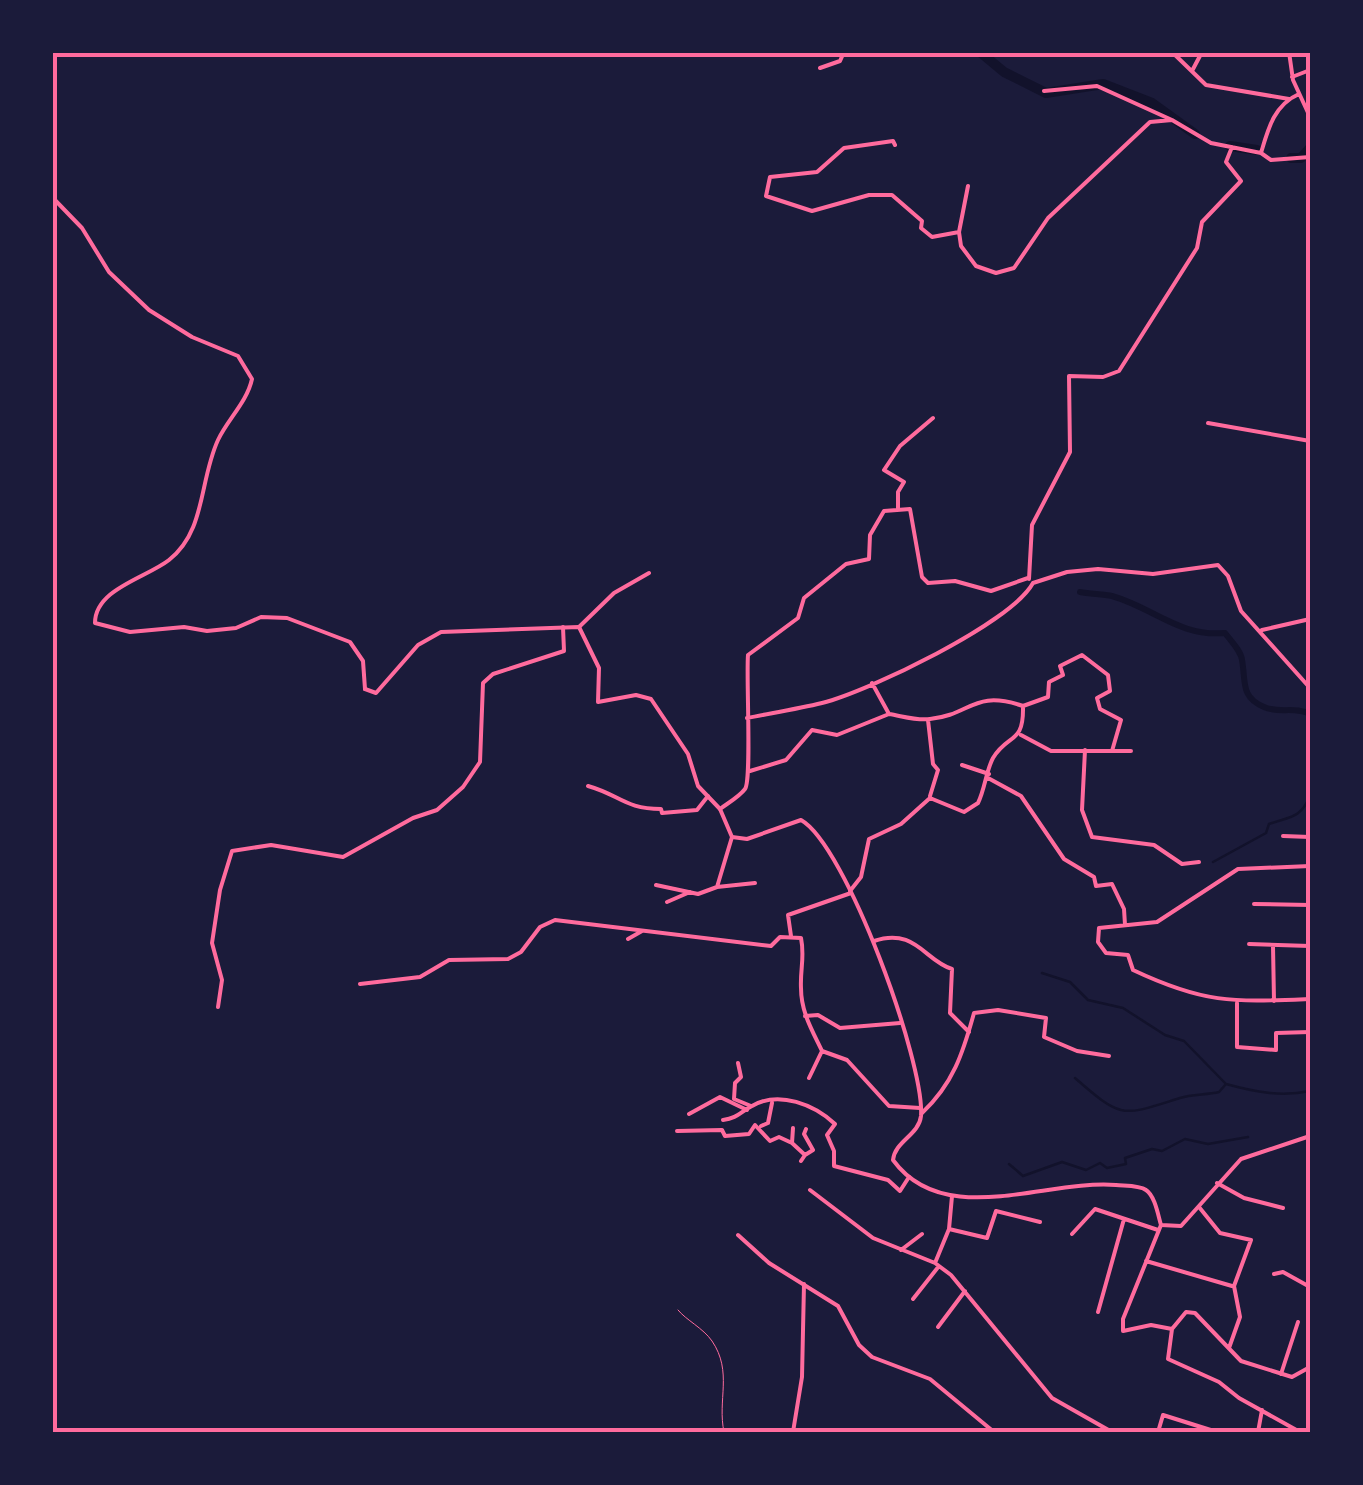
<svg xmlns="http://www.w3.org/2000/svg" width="1363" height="1485" viewBox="0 0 1363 1485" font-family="Karla,sans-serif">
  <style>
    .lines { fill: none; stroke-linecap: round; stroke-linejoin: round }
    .stream { stroke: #12122b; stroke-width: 2.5 }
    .canal { stroke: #12122b; stroke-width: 6 }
    .river { stroke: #12122b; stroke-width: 10 }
    .path { stroke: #ff6b9d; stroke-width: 1 }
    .minor { stroke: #ff6b9d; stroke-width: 4 }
    .tertiary { stroke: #ff6b9d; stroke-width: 4 }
    .neatline { fill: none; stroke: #ff6b9d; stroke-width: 4 }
  </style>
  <rect width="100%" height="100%" fill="#1b1b3a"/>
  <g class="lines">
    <!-- stream -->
    <path class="stream" d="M1213 862 1266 833 1269 824C1291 816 1300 819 1310 796
      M1042 973 1070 982 1088 1000 1123 1008 1165 1035 1184 1041 1226 1084
      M1075 1078C1123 1120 1122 1116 1180 1098 1192 1094 1206 1095 1219 1092L1226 1084C1255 1092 1281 1097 1310 1091
      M1009 1164 1023 1176 1062 1162 1086 1170 1100 1163 1107 1168 1126 1164 1125 1158 1152 1149 1162 1151 1185 1139 1208 1144 1248 1137"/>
    <!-- canal -->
    <path class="canal" d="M1080 592C1090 594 1103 594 1112 596 1154 608 1179 637 1225 633 1231 641 1241 651 1242 660 1246 681 1240 697 1264 707 1279 714 1295 706 1310 714"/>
    <!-- river -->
    <path class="river" d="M980 52 1004 72 1046 93 1103 84 1152 103 1195 134
      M1230 146 1257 150
      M1291 158H1301L1310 148"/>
    <!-- path -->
    <path class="path" d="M678 1310C686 1320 703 1328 712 1341 733 1372 717 1400 724 1432"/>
    <!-- minor -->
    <path class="minor" d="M1172 52 1206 85 1289 99
      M1289 52 1293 80 1310 117
      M820 68 840 61 844 52
      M1192 71 1202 52
      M1292 77 1310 70
      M1044 91 1097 86 1172 120
      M895 145 893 141 844 148 817 172 770 177 766 196 812 211 869 195H892L922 221 921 228 932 237 959 232
      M1261 153 1271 160 1310 157
      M968 186 959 232 961 246 976 266 996 273 1014 268 1048 218 1150 122 1172 120 1211 143 1261 153C1268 129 1274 105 1299 94
      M52 197 82 228 109 272 149 310 192 337 238 356 252 379C247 402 228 419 218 440 199 481 206 531 169 560 146 578 95 589 95 623L130 632 184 627 207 631 236 628 261 617 287 618 350 642 363 661 365 689
      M1208 423 1310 441
      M898 509V492L904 482 884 470 900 446 933 418
      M1029 579 1032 525 1070 452 1069 376 1103 377 1119 371 1197 248 1202 222 1241 181 1226 162 1232 147
      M579 627 614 593 649 573
      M1262 630 1310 619
      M1023 706 1048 697 1049 682 1063 675 1060 666 1082 655 1108 675 1110 691 1097 698 1100 709 1121 720 1112 751
      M747 718C772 713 797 709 822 703 869 691 1011 623 1033 583L1067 572 1098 569 1153 574 1218 565 1228 576 1241 611 1310 688
      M928 720 933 764 938 770 930 796
      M1021 735 1051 751H1131
      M1085 750 1082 810 1092 837 1154 845 1182 864 1199 862
      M962 765 989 774
      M750 771 786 760 812 730 837 735 889 714
      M988 778 1021 796 1064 859 1094 877 1096 886 1112 884 1124 909 1125 925
      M588 786C620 795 625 809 661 809L662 813 697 810 708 796
      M720 809C728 803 739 797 745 789 752 780 746 677 748 655L798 618 804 598 846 564 869 559 870 535 884 511 910 509 922 577 928 583 955 581 991 591 1028 578
      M1283 836 1310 837
      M1310 866 1238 869 1157 922 1099 928 1098 942 1106 953 1128 955 1133 970C1205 1004 1233 1002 1310 999
      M656 885 698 894 717 887 732 837
      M717 887 755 883
      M850 891 861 877 869 839 901 824 930 798 964 812 978 803C985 789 986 771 993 758 1008 733 1024 745 1023 706 973 689 971 715 930 719 917 721 902 716 889 714L872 683
      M667 902 690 892
      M1254 904 1310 905
      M791 936 788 915 851 893
      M628 939 642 931
      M874 941C915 927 925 961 952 969L950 1013 969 1032
      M1249 944 1310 946
      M1273 946 1274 1001
      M1308 946 1310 926
      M360 984 420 977 449 960 508 959 521 952 540 927 555 920 771 946 780 937 801 938C805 957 800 969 801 988 801 1012 812 1030 822 1051L847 1060 889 1106 920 1108
      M1237 1003V1047L1276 1050V1033L1310 1032
      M218 1007 222 980 212 943 220 890 232 851 271 845 343 857 413 818 437 810 463 787 480 762 483 683 493 674 564 651 563 627
      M805 1016 818 1015 840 1028 900 1023
      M738 1063 741 1077 735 1083 734 1099 751 1106
      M809 1078 822 1051
      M922 1113C953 1084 963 1053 974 1013L998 1010 1046 1018 1044 1037 1077 1051 1109 1056
      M689 1114 720 1097 747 1110
      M723 1120C738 1118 740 1112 752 1106 779 1090 815 1105 835 1124L827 1135 834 1151V1166L888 1180 900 1191 909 1177
      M761 1126 768 1123 772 1103
      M793 1128 792 1143 805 1155 801 1161
      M677 1131 722 1130 725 1136 749 1134 755 1125 770 1141 779 1137 792 1143
      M805 1155 813 1150 804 1134 806 1129
      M1217 1183 1244 1198 1283 1208
      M810 1190 873 1238 935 1263 951 1275 1052 1398 1112 1432
      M1199 1207 1220 1233 1251 1240 1234 1286 1240 1317 1229 1348
      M1161 1225 1123 1319V1331L1151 1325 1172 1329 1186 1312 1195 1313 1241 1361 1292 1377 1310 1367
      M949 1229 987 1238 996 1211 1040 1222
      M1072 1234 1095 1209 1158 1230
      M901 1250 922 1234
      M1146 1261 1232 1286
      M935 1263 949 1229 952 1196
      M1274 1274 1283 1272 1310 1287
      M913 1299 939 1266
      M1098 1312 1124 1219
      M938 1327 965 1291
      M1172 1329 1168 1359 1219 1382 1239 1398 1300 1432
      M1281 1374 1298 1322
      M793 1432 802 1377 804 1284
      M1158 1432 1163 1415 1217 1432
      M1258 1432 1262 1410"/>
    <!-- tertiary -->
    <path class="tertiary" d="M365 689 376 693 418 645 441 632 579 627 599 668 598 702 636 695 651 699 688 754 698 786 720 809 732 837 747 839 801 820C846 845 925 1063 921 1116 919 1135 895 1141 893 1160 944 1230 1046 1179 1116 1185 1124 1186 1139 1185 1146 1190 1155 1196 1158 1215 1161 1225L1181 1226 1241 1159 1310 1136
      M738 1235 769 1263 838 1306 859 1345 872 1357 930 1379 994 1432"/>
  </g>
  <!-- border -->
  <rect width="1363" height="1485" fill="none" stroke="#1b1b3a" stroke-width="110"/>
  <rect x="55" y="55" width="1253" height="1375" class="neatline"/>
</svg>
